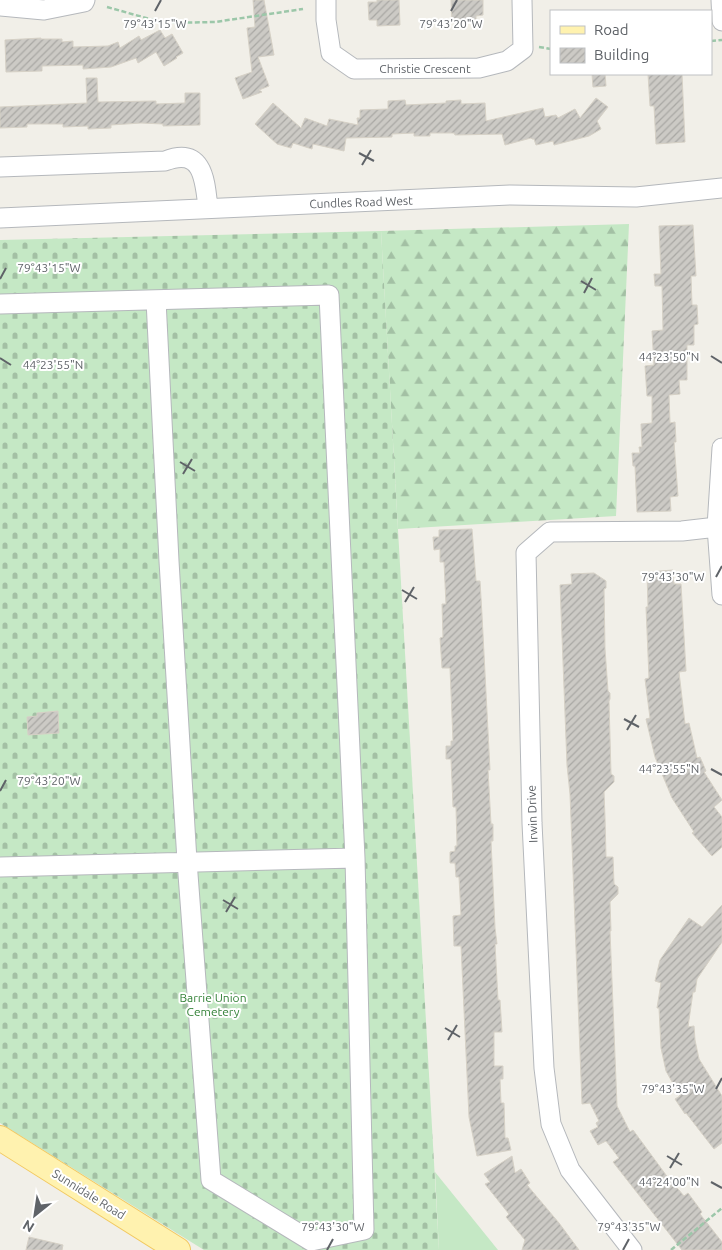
<svg xmlns="http://www.w3.org/2000/svg" width="722" height="1250" viewBox="0 0 722 1250" font-family="Ubuntu,sans-serif">
  <style>
    .forest { fill: url(#forest-firs) }
    .cemetery { fill: url(#cemetery-stones) }
    .park { fill: #c5e8c5 }
    .building { fill: url(#building-hatch); stroke: #d6d1c6 }
    .lines { fill: none; stroke-linecap: round; stroke-linejoin: round }
    .minor-casing { stroke: #b5b8bc; stroke-width: 21 }
    .major-casing { stroke: #f2c960; stroke-width: 26 }
    .path { stroke: #9cc7a9; stroke-width: 2.5; stroke-dasharray: 5 2.5; stroke-linecap: butt }
    .minor { stroke: #fff; stroke-width: 19 }
    .major { stroke: #fff2af; stroke-width: 24 }
    .ticks { fill: none; stroke: #5f6368; stroke-width: 2 }
    .labels { text-anchor: middle; dominant-baseline: central; stroke-width: 4; stroke-linejoin: round; paint-order: stroke }
    .street-label { font-size: 12px; fill: #5f6368; stroke: #fff }
    .park-label { font-size: 12px; fill: #348238; stroke: #fff }
    .ticks-label { font-size: 12px; text-anchor: middle; fill: #5f6368; stroke: #fff; stroke-width: 4; stroke-linejoin: round; paint-order: stroke }
  </style>
  <defs>
    <pattern id="forest-firs" width="22" height="20" patternUnits="userSpaceOnUse" patternTransform="scale(1.25)"><rect width="22" height="20" fill="#c5e8c5"/><path d="M5 1l3.5 6h-7zM16 11l3.5 6h-7z" fill="#a3c0a4"/></pattern>
    <pattern id="cemetery-stones" width="16" height="16" patternUnits="userSpaceOnUse" patternTransform="scale(1.25)"><rect width="16" height="16" fill="#c5e8c5"/><path d="M2 7V4a2 2 0 0 1 4 0v3zM10 15v-3a2 2 0 0 1 4 0v3z" fill="#a3c0a4"/></pattern>
    <pattern id="building-hatch" width="6" height="6" patternUnits="userSpaceOnUse" patternTransform="scale(1.25)"><rect width="6" height="6" fill="#cccac5"/><path d="M-1 1l2-2M0 6l6-6M5 7l2-2" fill="none" stroke="#a9a8a4"/></pattern>
  </defs>
  <rect width="100%" height="100%" fill="#f1efe8"/>
  <!-- forest -->
  <path class="forest" d="M629 224 616 516 398 529 381 231Z"/>
  <!-- cemetery -->
  <path class="cemetery" d="M381 231 439 1250H204L0 1123V240Z"/>
  <!-- park -->
  <path class="park" d="M435 1172 498 1250H439Z"/>
  <!-- building -->
  <path class="building" d="M253 0H264L274 55 258 57 269 86 259 90 262 92 243 99 235 78 252 72 247 28 255 27Z
    M377 0H399L400 25 377 26V20H369L368 2H377Z
    M451 0H483V15L476 16V22L452 23Z
    M160 30 165 38 172 34 183 53 176 57 177 58 164 66 156 52 138 63 136 58 111 67 83 69V65L42 66V71L6 72 5 40 41 38V39H62V42L73 41V47L108 46 118 42 120 48 139 36 141 40Z
    M592 74H605L606 86 593 87Z
    M648 74H682L685 142 656 144 654 106H650Z
    M86 78H97L98 102 156 101V104L185 103V93H200V125L163 126V124L141 123 111 125V128L88 129V126L63 127V124H27V127L0 128V107L87 103Z
    M596 98 608 107 597 121 601 129 589 136 554 145 553 141 536 145 534 139H532L531 138 505 145 502 134 455 135 454 133H430V136H414V133L392 134V137L346 138 344 151 313 144 312 149 293 143 291 148 277 144 255 124 273 103 301 128 305 118 327 126 329 119 358 125 357 118H360V110L388 109V101L405 100 406 105 446 103V101L461 100V104L485 103 486 121 543 108 545 117 556 115 558 118 575 109 580 118Z
    M693 225 696 276H691L692 305H697L698 324 694 325V345H687V380H679L680 394 669 395 670 423 675 422 676 442H674L678 496 670 497 671 511 637 512 635 466H633L632 453H640L639 447H642L641 424 652 423V396H647L645 366 654 365 652 331 663 330 662 286H655L654 274H661L659 226Z
    M472 529 476 581H480L482 615 490 770H488L491 824H493V841H491L495 928 497 944H495L498 1000H500L502 1032H494V1066H503V1079H500L501 1103H504L505 1138H508L511 1150 477 1156 469 1117 461 946H454L453 916 461 915 459 877H456L455 863H450V852L455 851V846H457L456 807H453L451 759H446V746H451V741H453L450 668H442L440 638 443 637 442 604H446L444 562H440V549L434 550 433 537H439V530Z
    M673 570 674 584H681L686 671 679 672 685 724 689 723 697 758 700 757 706 771 704 772 722 800 714 807 722 817V847L712 856 692 833 694 832 672 798 655 757 646 719 650 718 645 679 649 678 646 607H648L647 572Z
    M594 573 606 581V588L604 589 605 649 608 691 610 693V699L609 701 611 774 614 776V782L604 792 605 818 606 857H613L614 884 618 887V894L610 902 611 931H610L617 1106 630 1132 633 1130 666 1175 684 1196 688 1193 702 1212 700 1214 722 1242V1250H682L613 1162 619 1158 606 1141 598 1145 590 1131 598 1127 596 1123 599 1121 590 1103 582 1104 570 794 567 765 560 585 572 584 571 574Z
    M58 711 59 733 28 735 27 717 37 716V713Z
    M722 905V942L697 979 695 992H693L688 1027 694 1026 695 1040 699 1059 722 1096V1143L714 1149 686 1113 685 1114 675 1099 680 1096 666 1071 661 1048 659 1008H657L661 983 655 981 660 960 689 918 702 927Z
    M512 1156 515 1173 521 1169 530 1183 527 1185 559 1223 579 1250H522L525 1240 506 1217 509 1214 485 1184 490 1182 484 1174Z
    M29 1237 63 1245 62 1250H26Z"/>
  <g class="lines">
    <!-- minor casing -->
    <g class="minor-casing">
      <path id="minor" d="M326 0V20L331 53 354 69 479 68 507 61 523 49 522 0
        M721 0 722 21
        M0 6 44 10 84 2 85 0
        M0 167 165 161C204 146 205 182 208 208
        M0 218 510 195 636 197 722 188
        M0 304 329 295 355 858 364 1230 311 1241 211 1180 187 861 169 561 156 300
        M722 448 717 527 722 595
        M0 867 355 858
        M632 1250 570 1170 551 1124 544 1068 532 823 526 553 550 532 682 531 717 527"/>
    </g>
    <!-- major casing -->
    <g class="major-casing">
      <path id="major" d="M0 1138 178 1250"/>
    </g>
    <!-- path -->
    <path class="path" d="M107 7 164 23 215 22 303 9
      M711 41 722 40
      M539 47 551 49
      M671 1250 722 1208"/>
    <!-- minor -->
    <use href="#minor" class="minor"/>
    <!-- major -->
    <use href="#major" class="major"/>
  </g>
  <!-- ticks -->
  <path class="ticks" d="M155 11 161 0M451 11 457 0M359 153 374 161M362 165 371 150M0 279 6 268M581 281 596 290M584 293 592 278M711 356 722 363M0 358 11 365M180 462 195 471M183 474 192 459M716 577 722 566M402 590 417 599M405 602 414 587M624 719 639 727M627 730 636 715M711 769 722 775M0 791 6 780M223 900 238 909M226 912 235 897M445 1028 460 1037M448 1040 457 1025M716 1089 722 1078M667 1156 682 1165M670 1168 679 1153M711 1182 722 1188M327 1250 333 1239M623 1250 629 1239"/>
  <g class="labels">
    <!-- street labels -->
    <g class="street-label">
      <text x="425" y="68">Christie Crescent</text>
      <text transform="translate(361 202) rotate(-2)">Cundles Road West</text>
      <text transform="translate(532 814) rotate(-92)">Irwin Drive</text>
      <text transform="translate(89 1194) rotate(32)">Sunnidale Road</text>
    </g>
    <!-- park labels -->
    <g class="park-label">
      <text x="213" y="997">Barrie Union<tspan x="213" dy="14">Cemetery</tspan></text>
    </g>
  </g>
  <g class="ticks-label">
    <text x="451" y="28">79°43'20"W</text>
    <text x="155" y="28">79°43'15"W</text>
    <text x="49" y="272">79°43'15"W</text>
    <text x="669" y="361">44°23'50"N</text>
    <text x="53" y="369">44°23'55"N</text>
    <text x="673" y="581">79°43'30"W</text>
    <text x="669" y="773">44°23'55"N</text>
    <text x="49" y="785">79°43'20"W</text>
    <text x="673" y="1093">79°43'35"W</text>
    <text x="669" y="1186">44°24'00"N</text>
    <text x="333" y="1231">79°43'30"W</text>
    <text x="629" y="1231">79°43'35"W</text>
  </g>
  <!-- legend -->
  <rect x="550" y="10" width="162" height="65" fill="#ffffff" stroke="#bfc1c3"/>
  <rect x="560" y="26" width="25" height="8" fill="#fff2af" stroke="#bfc1c3"/>
  <text x="594" y="35" font-size="15" fill="#5f6368">Road</text>
  <rect x="560" y="48" width="25" height="15" fill="url(#building-hatch)" stroke="#bfc1c3"/>
  <text x="594" y="60" font-size="15" fill="#5f6368">Building</text>
  <!-- north arrow -->
  <g transform="translate(35 1215) rotate(210)" stroke="#ffffff" stroke-width="4" paint-order="stroke">
  <path d="M0-4L9 19L0 12L-9 19Z" fill="#5f6368"/>
  <text y="-8" font-size="14" font-weight="bold" text-anchor="middle" fill="#5f6368">N</text>
  </g>
</svg>
